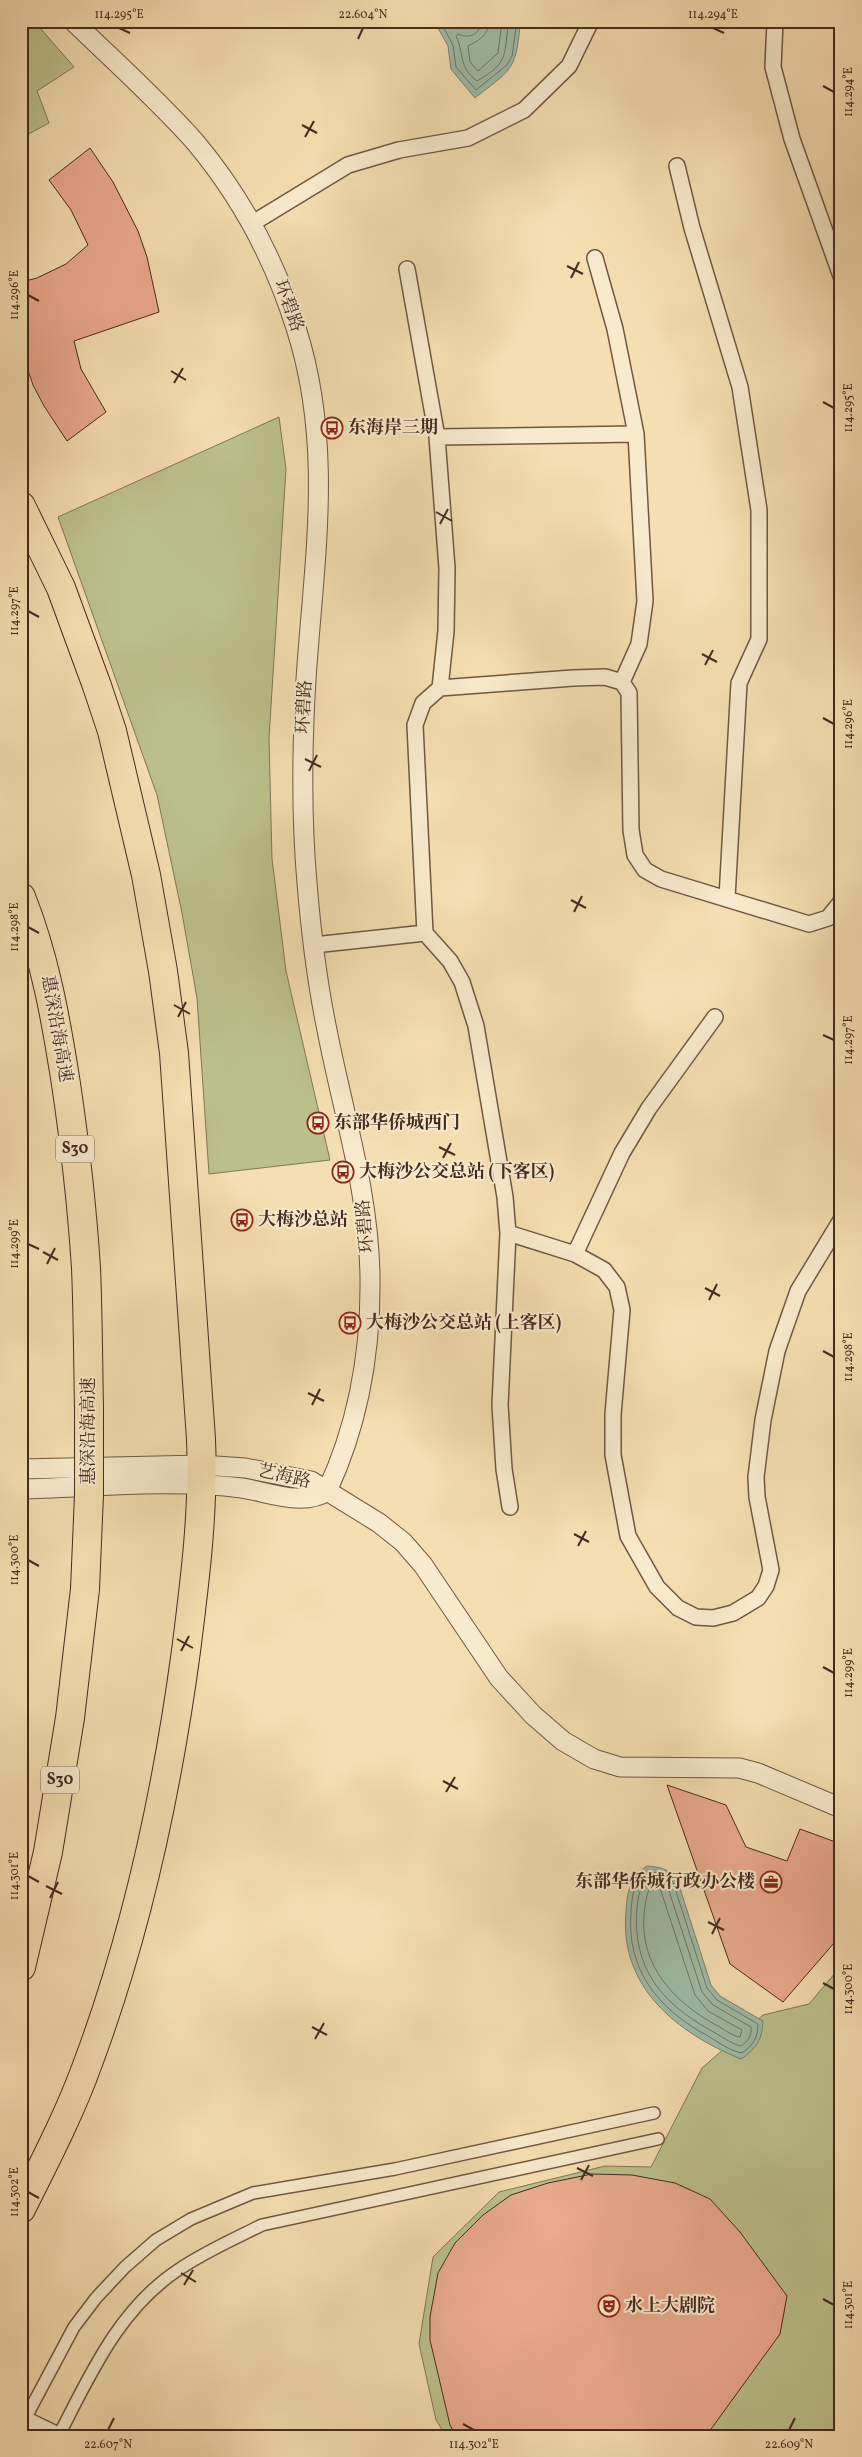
<svg xmlns="http://www.w3.org/2000/svg" width="862" height="2457" viewBox="0 0 862 2457" font-family="Vollkorn,'Noto Serif SC',serif">
  <style>
    .green { fill: #bcc18b; stroke: #807656 }
    .water { fill: #9dbca7; stroke: #7a8271 }
    .lines { fill: none; stroke-linecap: round; stroke-linejoin: round }
    .shore { stroke: #717364; stroke-width: 1 }
    .building { fill: #ebaa8f; stroke: #452a20 }
    .pedestrian-casing { stroke: #715744; stroke-width: 14 }
    .minor-casing { stroke: #715744; stroke-width: 18 }
    .tertiary-casing { stroke: #715744; stroke-width: 21 }
    .motorway-casing { stroke: #452a20; stroke-width: 30 }
    .pedestrian { stroke: #f8eacc; stroke-width: 11 }
    .minor { stroke: #f8eacc; stroke-width: 15 }
    .tertiary { stroke: #f8eacc; stroke-width: 19 }
    .motorway { stroke: #f5deb1; stroke-width: 28 }
    .motorway-bridge-casing { stroke: #452a20; stroke-width: 30; stroke-linecap: butt }
    .motorway-bridge { stroke: #f5deb1; stroke-width: 28 }
    .ticks { fill: none; stroke: #452a20; stroke-width: 2 }
    .labels { text-anchor: middle; dominant-baseline: central; stroke-width: 4; stroke-linejoin: round; paint-order: stroke }
    .shield { fill: #f8eacc; stroke: #7b6454; stroke-width: 1 }
    .shield-label { font-size: 16px; font-weight: bold; fill: #452a20 }
    .street-label { font-size: 18px; fill: #452a20; stroke: #f8eacc }
    .poi-label { font-size: 18px; font-weight: bold; fill: #452a20; stroke: #f8eacc; text-anchor: start }
    .neatline { fill: none; stroke: #452a20; stroke-width: 2 }
    .ticks-label { font-size: 12px; text-anchor: middle; fill: #452a20 }
  </style>
  <rect width="100%" height="100%" fill="#f5deb1"/>
  <filter id="stains"><feTurbulence type="fractalNoise" baseFrequency=".004" numOctaves="4"/><feColorMatrix values="0 0 0 0 .2 0 0 0 0 .09 0 0 0 0 .02 0 0 0 .5 -.17"/></filter>
  <radialGradient id="worn" r=".72"><stop offset=".6" stop-color="#630" stop-opacity="0"/><stop offset="1" stop-color="#630" stop-opacity=".3"/></radialGradient>
  <!-- green -->
  <path class="green" d="M21 21H34L74 67 37 91 49 123 21 138Z
    M279 417 286 469 269 738 272 859 286 971 330 1160 209 1174 197 998 182 913 157 795 58 517Z
    M841 1966V2436H446L436 2420 419 2344 433 2257 499 2192 605 2166 651 2167 702 2068 763 2015 809 2004Z"/>
  <!-- water -->
  <path class="water" d="M434 21H459L468 26 471 21H523L520 25C516 72 510 70 475 98L451 69 448 46Z
    M647 1866C660 1867 669 1869 677 1879L711 1985 720 1996 763 2021C762 2040 757 2048 741 2059 677 2033 619 1987 626 1912 627 1892 630 1877 647 1866Z"/>
  <g class="lines">
    <!-- shore -->
    <path class="shore" d="M440 21 453 45 456 67 476 90 507 65 512 56 517 21
      M481 21C480 35 470 39 458 34L456 36C465 56 458 66 477 81 511 62 503 53 509 21
      M489 21C488 37 479 40 468 46L470 62 478 71 498 53 502 21
      M648 1871 667 1875 673 1882 707 1988 717 2000 758 2024C758 2038 753 2045 742 2053 730 2051 718 2042 708 2036 658 2009 626 1970 631 1911 632 1895 634 1880 648 1871Z
      M650 1877 663 1881 667 1885 702 1992 713 2005 751 2027C752 2036 748 2041 741 2046 731 2044 720 2035 710 2030 660 2002 632 1967 637 1908 638 1897 640 1884 650 1877Z
      M651 1885 660 1888 695 1995 708 2011 742 2030 740 2037C732 2036 724 2029 716 2025 674 2002 640 1966 644 1915 645 1905 646 1895 651 1885Z"/>
  </g>
  <!-- building -->
  <path class="building" d="M90 148 113 182 138 231 147 257 159 312 74 341 81 369 106 412 67 441 44 406 33 385 21 350V282L37 278 66 264 88 245 71 210 49 180Z
    M667 1785 726 1805 746 1847 787 1861 800 1829 841 1844V1903L834 1943 783 2002 730 1964Z
    M592 2174 632 2175 675 2183 710 2199 740 2232 787 2296 780 2334 706 2436H456L450 2425 430 2340V2317L438 2273 455 2243 483 2215 511 2195 548 2183Z"/>
  <g class="lines">
    <!-- pedestrian casing -->
    <g class="pedestrian-casing">
      <path id="pedestrian" d="M25 2419 74 2327 96 2298 125 2267 156 2240 191 2219 253 2193 395 2169 654 2113
        M59 2435C90 2375 119 2309 178 2270 204 2252 234 2239 262 2225L658 2139"/>
    </g>
    <!-- minor casing -->
    <g class="minor-casing">
      <path id="minor" d="M775 21 773 67 792 139 841 276
        M677 166 692 228 740 387 759 510V639L739 683 727 898
        M251 224 348 165 399 150 468 138 524 110 569 66 591 21
        M595 258 615 329 636 434 645 601 639 644 622 682
        M407 269 437 437 447 568 446 631 440 688
        M437 437 636 434
        M425 933 450 961 462 982 476 1026 505 1197 508 1233 500 1405 504 1469 510 1507
        M314 945 425 933 415 725 423 703 440 688 573 678 605 677 622 682 629 693 631 830 635 855 645 870 661 879 809 924 828 918 841 902
        M508 1233 575 1254 604 1270 617 1287 622 1310 613 1414V1455L628 1536 657 1587 678 1608 696 1617 713 1618 733 1613 758 1598 766 1586 771 1570 757 1497 756 1477 763 1420 777 1351 798 1291 841 1220
        M575 1254 622 1153 649 1108 715 1017
        M21 2417 60 2436"/>
    </g>
    <!-- tertiary casing -->
    <g class="tertiary-casing">
      <path id="tertiary" d="M73 21C114 61 158 100 196 143 241 197 275 261 296 328 334 446 314 559 306 679 302 746 301 815 307 883 311 932 317 982 327 1030 343 1113 369 1192 370 1277 371 1350 358 1425 327 1491
        M21 1469 202 1465 245 1468 311 1481 379 1523 403 1542 423 1565 499 1678 533 1715 563 1741 594 1759 620 1767 739 1768 758 1773 841 1808
        M21 1489C94 1487 170 1479 242 1488 268 1492 303 1507 327 1491"/>
    </g>
    <!-- motorway casing -->
    <g class="motorway-casing">
      <path id="motorway" d="M21 506 61 588 97 686 112 731 146 875 163 971 174 1053 201 1439C204 1510 195 1580 186 1651 167 1792 138 1929 88 2063 70 2113 45 2161 21 2209
        M21 897C45 957 56 1020 66 1084 75 1145 82 1206 86 1268 88 1315 88 1361 89 1408
        M21 1967 48 1852 70 1718 85 1589"/>
    </g>
    <!-- pedestrian -->
    <use href="#pedestrian" class="pedestrian"/>
    <!-- minor -->
    <use href="#minor" class="minor"/>
    <!-- tertiary -->
    <use href="#tertiary" class="tertiary"/>
    <!-- motorway -->
    <use href="#motorway" class="motorway"/>
    <!-- motorway-bridge casing -->
    <g class="motorway-bridge-casing">
      <path id="motorway-bridge" d="M85 1589 89 1495V1408"/>
    </g>
    <!-- motorway-bridge -->
    <use href="#motorway-bridge" class="motorway-bridge"/>
  </g>
  <!-- ticks -->
  <path class="ticks" d="M119 28 130 33M713 28 724 33M358 39 363 28M823 86 834 92M302 125 317 133M305 137 314 121M567 266 583 274M571 278 579 262M28 295 39 301M171 371 186 380M174 383 183 368M823 402 834 408M436 512 452 521M440 524 448 509M28 611 39 617M702 654 717 662M705 665 713 650M823 718 834 724M305 759 321 767M309 771 317 755M571 900 586 908M574 912 582 896M28 927 39 933M174 1005 190 1014M178 1017 186 1002M823 1035 834 1040M439 1147 455 1155M443 1158 451 1143M28 1244 39 1249M43 1252 58 1260M47 1264 55 1248M705 1288 720 1296M709 1300 717 1284M823 1351 834 1357M308 1393 324 1401M312 1405 320 1389M574 1534 589 1542M578 1546 586 1531M28 1560 39 1566M177 1639 193 1648M181 1651 189 1636M823 1667 834 1673M443 1781 458 1789M446 1792 455 1777M28 1876 39 1882M46 1886 62 1894M50 1898 58 1882M708 1922 724 1930M712 1934 720 1918M823 1983 834 1989M312 2027 327 2035M315 2039 324 2023M577 2168 593 2176M581 2180 589 2165M28 2192 39 2198M181 2273 196 2282M184 2285 193 2270M823 2299 834 2305M463 2424 474 2430M108 2430 114 2418M789 2430 795 2418"/>
  <!-- icons -->
  <defs>
    <g id="bus-ring" transform="scale(1.125)"><circle r="9.5" fill="#f8eacc" stroke="#8f2418" stroke-width="1.5"/><path d="M-5-6H5V4H4V6H2V4H-2V6H-4V4H-5ZM-3.5-4V0h7V-4ZM-3.5 1.2v1.5H-2V1.2ZM2 1.2v1.5H3.5V1.2Z" fill="#8f2418"/></g>
    <g id="office-ring" transform="scale(1.125)"><circle r="9.5" fill="#f8eacc" stroke="#8f2418" stroke-width="1.5"/><path d="M-6-3h4V-5.5h4V-3h4V5H-6ZM-1-4.5V-3h2v-1.5ZM-6 0V1H6V0Z" fill="#8f2418"/></g>
    <g id="theatre-ring" transform="scale(1.125)"><circle r="9.5" fill="#f8eacc" stroke="#8f2418" stroke-width="1.5"/><path d="M-5-5.5Q0-4 5-5.5V0Q5 5 0 6Q-5 5-5 0ZM-3.3-2.5H-1v1.5H-3.3ZM1-2.5H3.3v1.5H1ZM-2.8 1Q0 5.5 2.8 1Z" fill="#8f2418"/></g>
  </defs>
  <g fill-rule="evenodd">
    <use href="#bus-ring" x="332" y="428"/>
    <use href="#bus-ring" x="318" y="1123"/>
    <use href="#bus-ring" x="343" y="1172"/>
    <use href="#bus-ring" x="242" y="1220"/>
    <use href="#bus-ring" x="350" y="1323"/>
    <use href="#office-ring" x="771" y="1882"/>
    <use href="#theatre-ring" x="609" y="2306"/>
  </g>
  <g class="labels">
    <!-- shield labels -->
    <g class="shield">
      <rect x="56" y="1135.5" width="38" height="27" rx="4"/>
      <rect x="41" y="1766.5" width="38" height="27" rx="4"/>
    </g>
    <g class="shield-label">
      <text x="75" y="1149">S30</text>
      <text x="60" y="1780">S30</text>
    </g>
    <!-- street labels -->
    <g class="street-label">
      <text transform="translate(288 306) rotate(70)">环碧路</text>
      <text transform="translate(305 707) rotate(-87)">环碧路</text>
      <text transform="translate(56 1029) rotate(80)">惠深沿海高速</text>
      <text transform="translate(366 1226) rotate(-95)">环碧路</text>
      <text transform="translate(89 1431) rotate(-90)">惠深沿海高速</text>
      <text transform="translate(284 1477) rotate(13)">艺海路</text>
    </g>
    <!-- poi labels -->
    <g class="poi-label">
      <text x="348" y="428">东海岸三期</text>
      <text x="334" y="1123">东部华侨城西门</text>
      <text x="359" y="1172">大梅沙公交总站 (下客区)</text>
      <text x="258" y="1220">大梅沙总站</text>
      <text x="366" y="1323">大梅沙公交总站 (上客区)</text>
      <text x="755" y="1882" text-anchor="end">东部华侨城行政办公楼</text>
      <text x="625" y="2306">水上大剧院</text>
    </g>
  </g>
  <!-- margin -->
  <rect width="862" height="2457" fill="none" stroke="#f5deb1" stroke-width="55"/>
  <rect x="28" y="28" width="806" height="2402" class="neatline"/>
  <g class="ticks-label">
    <text x="119" y="18">114.295°E</text>
    <text x="363" y="18">22.604°N</text>
    <text x="713" y="18">114.294°E</text>
    <text transform="translate(848 92) rotate(-90)" y="4">114.294°E</text>
    <text transform="translate(14 295) rotate(-90)" y="4">114.296°E</text>
    <text transform="translate(848 408) rotate(-90)" y="4">114.295°E</text>
    <text transform="translate(14 611) rotate(-90)" y="4">114.297°E</text>
    <text transform="translate(848 724) rotate(-90)" y="4">114.296°E</text>
    <text transform="translate(14 927) rotate(-90)" y="4">114.298°E</text>
    <text transform="translate(848 1040) rotate(-90)" y="4">114.297°E</text>
    <text transform="translate(14 1244) rotate(-90)" y="4">114.299°E</text>
    <text transform="translate(848 1357) rotate(-90)" y="4">114.298°E</text>
    <text transform="translate(14 1560) rotate(-90)" y="4">114.300°E</text>
    <text transform="translate(848 1673) rotate(-90)" y="4">114.299°E</text>
    <text transform="translate(14 1876) rotate(-90)" y="4">114.301°E</text>
    <text transform="translate(848 1989) rotate(-90)" y="4">114.300°E</text>
    <text transform="translate(14 2192) rotate(-90)" y="4">114.302°E</text>
    <text transform="translate(848 2305) rotate(-90)" y="4">114.301°E</text>
    <text x="108" y="2448">22.607°N</text>
    <text x="474" y="2448">114.302°E</text>
    <text x="789" y="2448">22.609°N</text>
  </g>
  <rect width="100%" height="100%" filter="url(#stains)"/>
  <rect width="100%" height="100%" fill="url(#worn)"/>
</svg>
